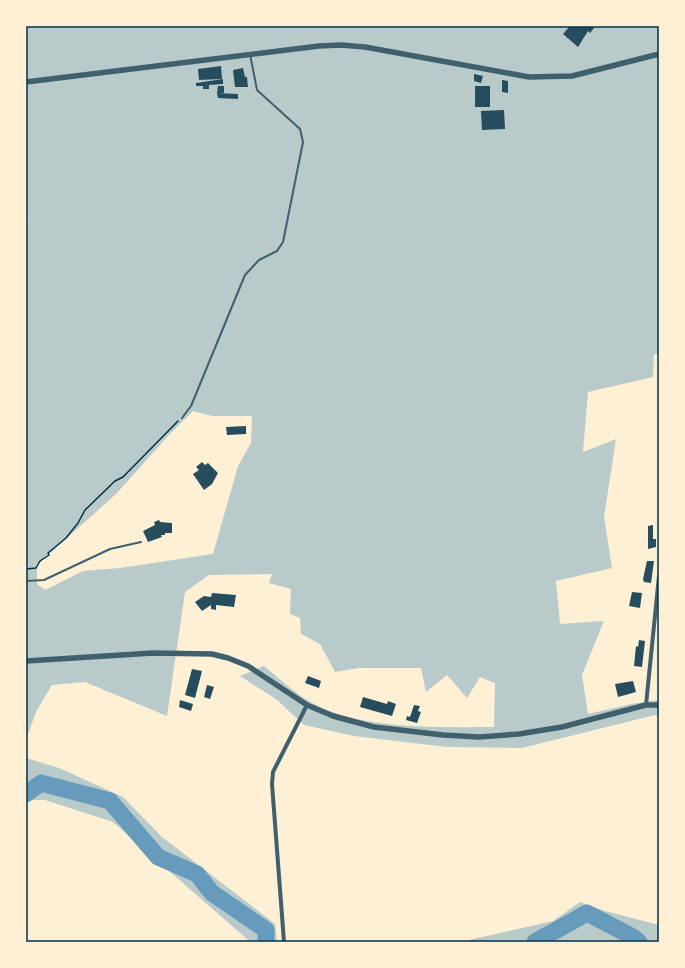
<svg xmlns="http://www.w3.org/2000/svg" width="685" height="968" viewBox="0 0 685 968" font-family="Rubik,sans-serif">
  <style>
    .green { fill: #b9caca; fill-rule: evenodd }
    .lines { fill: none; stroke-linecap: round; stroke-linejoin: round }
    .river { stroke: #669bbc; stroke-width: 17 }
    .building { fill: #264d5e }
    .path { stroke: #003049; stroke-width: 1.5 }
    .service { stroke: #3f606c; stroke-width: 2 }
    .minor { stroke: #3f606c; stroke-width: 4 }
    .tertiary { stroke: #3f606c; stroke-width: 5.5 }
    .neatline { fill: none; stroke: #003049; stroke-width: 1.5 }
  </style>
  <rect width="100%" height="100%" fill="#fdf0d5"/>
  <!-- green -->
  <path class="green" d="M26 26H659V354H654L653 377 588 392 583 452 616 439 604 517 612 568 556 581 560 624 604 621 582 675 588 714 631 704 659 700V716L655 715 522 748 447 747 354 736 304 725 276 699 240 676 264 666C277 676 290 689 304 698 355 731 435 727 494 727L495 683 480 677 467 698 447 675 426 692 421 668H359L335 672 320 644 301 634 300 618 290 614 291 589 269 583 272 574 209 575 185 592 167 716 85 682 52 685 37 710 26 739V223L29 219 26 217ZM193 411 212 416H252L251 443 238 466 213 554 120 568 83 571 45 590 37 584V565L116 494 168 436Z
    M26 758 59 768 123 797 162 837 275 924 277 942H248L247 939 113 822 45 800H26Z
    M580 902 605 911 659 925V942H460L553 921Z"/>
  <g class="lines">
    <!-- river -->
    <path class="river" d="M26 794 41 783 110 801 158 857 197 874 212 893 266 930V942
      M535 942 587 913 633 937 639 942"/>
  </g>
  <!-- building -->
  <path class="building" d="M570 26H592L594 28 590 33 588 31 578 47 563 34Z
    M221 66 222 79 199 80 198 69Z
    M243 68 245 77H247L248 87H235L233 70Z
    M474 74 483 76 481 83 474 81Z
    M223 79V84L209 85V89H203V86H196V83Z
    M502 80 508 81V93L502 92Z
    M218 86H224V93H217Z
    M475 86H490V107H475Z
    M217 93 238 94V99L218 98Z
    M504 110 505 129 482 130 481 111Z
    M246 426V434L227 435 226 427Z
    M202 462 205 465 208 463 218 473 212 484 204 490 193 474 199 470 196 467Z
    M159 520 160 522 172 523V533H165V535H161L162 537 148 542 143 531 155 525 154 522Z
    M653 525V539H656V547L648 549V526Z
    M647 561H654L651 583 644 582 643 579Z
    M632 592 642 593 640 608 629 606Z
    M212 593 236 595 234 607 216 605V610L211 609V605L202 611 195 602 204 596 211 597Z
    M639 640 645 641 642 667 634 666 636 646 638 647Z
    M192 669 202 671 195 698 185 695Z
    M308 676 321 681 319 688 305 683Z
    M633 681 636 692 618 697 615 684Z
    M207 685 214 687 210 699 204 697Z
    M363 697 387 704 388 701 396 704 392 716 360 707Z
    M180 700 193 704 191 711 179 707Z
    M414 705 420 706 418 711 421 712 417 723 406 720 407 716 410 717Z"/>
  <g class="lines">
    <!-- path -->
    <path class="path" d="M26 569 36 568 40 561 49 555 48 553 66 538 78 523 85 510 115 481 123 477 178 421"/>
    <!-- service -->
    <path class="service" d="M182 418 191 406 245 275 259 260 277 251 283 242 303 142 300 129 257 90 250 54
      M26 581 44 580 110 549 141 542"/>
    <!-- minor -->
    <path class="minor" d="M646 705 659 576
      M284 942 272 784 273 772 307 705"/>
    <!-- tertiary -->
    <path class="tertiary" d="M26 82 319 46 341 45 365 47 529 77 572 76 659 54
      M26 661 153 653 212 654 228 658 248 666 307 705 333 716 374 727 443 735 479 737 519 734 562 727 646 705H659"/>
  </g>
  <!-- border -->
  <rect width="685" height="968" fill="none" stroke="#fdf0d5" stroke-width="54"/>
  <rect x="27" y="27" width="631" height="914" class="neatline"/>
</svg>
